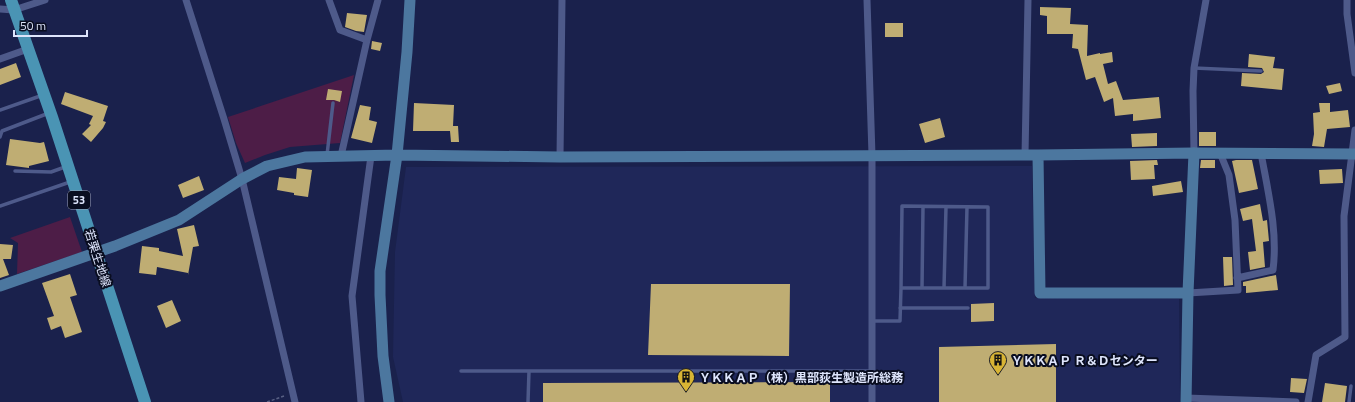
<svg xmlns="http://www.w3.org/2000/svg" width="1355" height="402" viewBox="0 0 1355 402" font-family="'Titillium Web','Noto Sans JP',sans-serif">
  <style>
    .built { fill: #1f2759 }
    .green { fill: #4d1d47 }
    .building { fill: #bfad73 }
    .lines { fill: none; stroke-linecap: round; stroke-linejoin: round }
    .path { stroke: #596084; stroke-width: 1.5; stroke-dasharray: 3 2; stroke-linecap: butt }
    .lane { stroke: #4e5a8a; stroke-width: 3.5 }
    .street { stroke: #4e5a8a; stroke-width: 7 }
    .secondary { stroke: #4c779f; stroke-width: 11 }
    .primary { stroke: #4a94b4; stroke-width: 12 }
    .labels { text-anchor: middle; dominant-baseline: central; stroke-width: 4; stroke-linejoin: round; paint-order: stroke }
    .shield { fill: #090d20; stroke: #9ea4ba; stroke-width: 1 }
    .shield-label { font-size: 11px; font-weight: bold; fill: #dee5fc }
    .street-label { font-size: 12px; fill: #dee5fc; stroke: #090d20 }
    .poi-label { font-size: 12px; font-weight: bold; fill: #dee5fc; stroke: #090d20; text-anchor: start }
  </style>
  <rect width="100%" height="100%" fill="#1a214c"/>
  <!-- built -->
  <path class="built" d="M1032 166 1035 298 1179 299 1180 402H403L393 357 395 252 406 167Z"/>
  <!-- green -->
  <path class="green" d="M354 75 340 143 290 147 265 155 245 163 236 143 228 117Z
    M70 217 82 252 17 274 18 243 10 238Z"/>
  <!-- building -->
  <path class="building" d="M1040 7 1071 8 1070 24 1088 25 1087 56 1100 53V54L1112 52 1113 62 1103 64 1108 84 1116 81 1123 100 1159 97 1161 118 1133 121V114L1115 116 1113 98 1104 102 1095 77 1086 80 1078 49 1072 48 1073 34H1047V16L1040 15Z
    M347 13 367 15 364 32 356 31 345 27Z
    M885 23H903V37H885Z
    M372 41 382 43 380 51 371 49Z
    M1249 54 1275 57 1273 68 1284 69 1282 90 1241 86 1242 73 1261 74 1264 72 1262 68 1248 67Z
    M16 63 21 77 0 85V69Z
    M1340 83 1342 91 1329 94 1326 86Z
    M328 89 342 91 340 102 334 100H326Z
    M65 92 108 106 103 121 106 122 103 128 91 142 82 134 91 125 89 124 93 116 61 104Z
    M414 103 454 105 453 126H458L459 142H451L450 131H413Z
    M1319 103H1330V112L1348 110 1350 127 1327 129 1324 147 1312 146 1314 134 1313 113 1320 112Z
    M360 105 371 107 369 120 377 122 372 143 351 138Z
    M940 118 945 137 925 143 919 124Z
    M1199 132H1216V146H1199Z
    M1157 133V146L1132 147 1131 134Z
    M10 139 40 143 44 142 49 161 29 166V168L6 165Z
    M1157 160 1158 165H1154L1155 179 1131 180 1130 161Z
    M1201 160H1215V168H1200Z
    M1236 160H1252L1258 189 1239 193 1232 161Z
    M297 168 312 170 308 197 294 195V193L277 190 279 177 296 179Z
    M1342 169 1343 183 1320 184 1319 170Z
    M199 176 204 190 183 198 178 185Z
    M1181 181 1183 192 1153 196 1152 186Z
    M1260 204 1263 221 1267 220 1269 241 1263 242 1265 267 1250 270 1248 252 1256 251 1252 219 1243 221 1240 209Z
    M194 225 199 246 193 247 188 275V273L157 267 156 275 139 273 142 246 159 248V251L183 256 177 229Z
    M0 244 13 245 11 259H3L9 275 0 278Z
    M1223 257H1232L1233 285 1224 286Z
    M70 274 77 295 70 297 82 332 65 338 61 326 51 330 47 318 54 316 42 283Z
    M1276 275 1278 290 1246 293V286H1243V282Z
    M651 284H790L789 356 648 355Z
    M172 300 181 321 166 328 157 306Z
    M994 303V321L971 322V304Z
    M1056 344V402H939V347Z
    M1291 378 1307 379 1304 393 1290 392Z
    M830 382V402H543V383Z
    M1325 383 1347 386 1345 402H1322Z"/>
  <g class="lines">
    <!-- path -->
    <path class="path" d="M267 402 284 396"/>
    <!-- lane -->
    <path class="lane" d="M1194 68 1261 71
      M0 110 43 95
      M0 137 2 131 49 113
      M327 155 333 103
      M15 171 51 172 65 167
      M0 206 70 182
      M922 288 923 207
      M944 288 946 207
      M965 288 967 207
      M900 308H968
      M872 321H900L901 288H988V207L902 206 901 288
      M461 371H529
      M528 402 529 371H872
      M1349 402 1351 386"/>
    <!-- street -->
    <path class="street" d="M186 0 224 119 242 179 295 402
      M329 0 340 30 367 40 378 0
      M867 0 872 155V402
      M1347 0V14L1355 73
      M0 9 14 10 45 0
      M0 59 28 49
      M1194 153 1193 91 1194 68 1206 0
      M1025 155 1028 0
      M341 156 367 40
      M560 157 562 0
      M1237 278 1273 270C1278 231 1268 192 1261 153
      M1188 293 1238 290 1235 220 1229 175 1220 153
      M1186 398 1296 402
      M361 402 352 296 371 156
      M1308 402 1316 355 1345 337 1344 216 1355 130"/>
    <!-- secondary -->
    <path class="secondary" d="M1038 155 1040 293H1188
      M0 286 115 246 179 220 242 179 267 166 305 157 397 155 560 157 1038 155 1194 153 1355 154
      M389 402 383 356 380 295V271L397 155 407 52 410 0
      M1186 402 1188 293 1194 153"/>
    <!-- primary -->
    <path class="primary" d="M11 0 52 117 145 402"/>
  </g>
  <!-- icons -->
  <defs>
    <g id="building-pin" transform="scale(0.9)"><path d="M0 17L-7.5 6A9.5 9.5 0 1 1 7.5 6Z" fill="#d8b434" stroke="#090d20"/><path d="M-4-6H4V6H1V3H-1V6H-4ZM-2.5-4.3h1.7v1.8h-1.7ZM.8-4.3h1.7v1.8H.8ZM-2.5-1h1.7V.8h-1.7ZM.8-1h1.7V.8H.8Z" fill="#111"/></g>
  </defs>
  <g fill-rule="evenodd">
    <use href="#building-pin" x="998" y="360"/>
    <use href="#building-pin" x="686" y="377"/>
  </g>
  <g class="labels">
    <!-- shield labels -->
    <rect class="shield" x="68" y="191" width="22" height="18" rx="3"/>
    <g class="shield-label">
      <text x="79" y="200">53</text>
    </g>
    <!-- street labels -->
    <g class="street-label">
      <text transform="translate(98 258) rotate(72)">若栗生地線</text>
    </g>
    <!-- poi labels -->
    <g class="poi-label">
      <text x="1011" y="360">ＹＫＫＡＰ Ｒ＆Ｄセンター</text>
      <text x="699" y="377">ＹＫＫＡＰ（株）黒部荻生製造所総務</text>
    </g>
  </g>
  <!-- scale -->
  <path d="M14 30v6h73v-6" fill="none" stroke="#dee5fc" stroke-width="2"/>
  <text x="20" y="30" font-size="12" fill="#dee5fc" stroke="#090d20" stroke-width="3" paint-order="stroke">50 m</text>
</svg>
